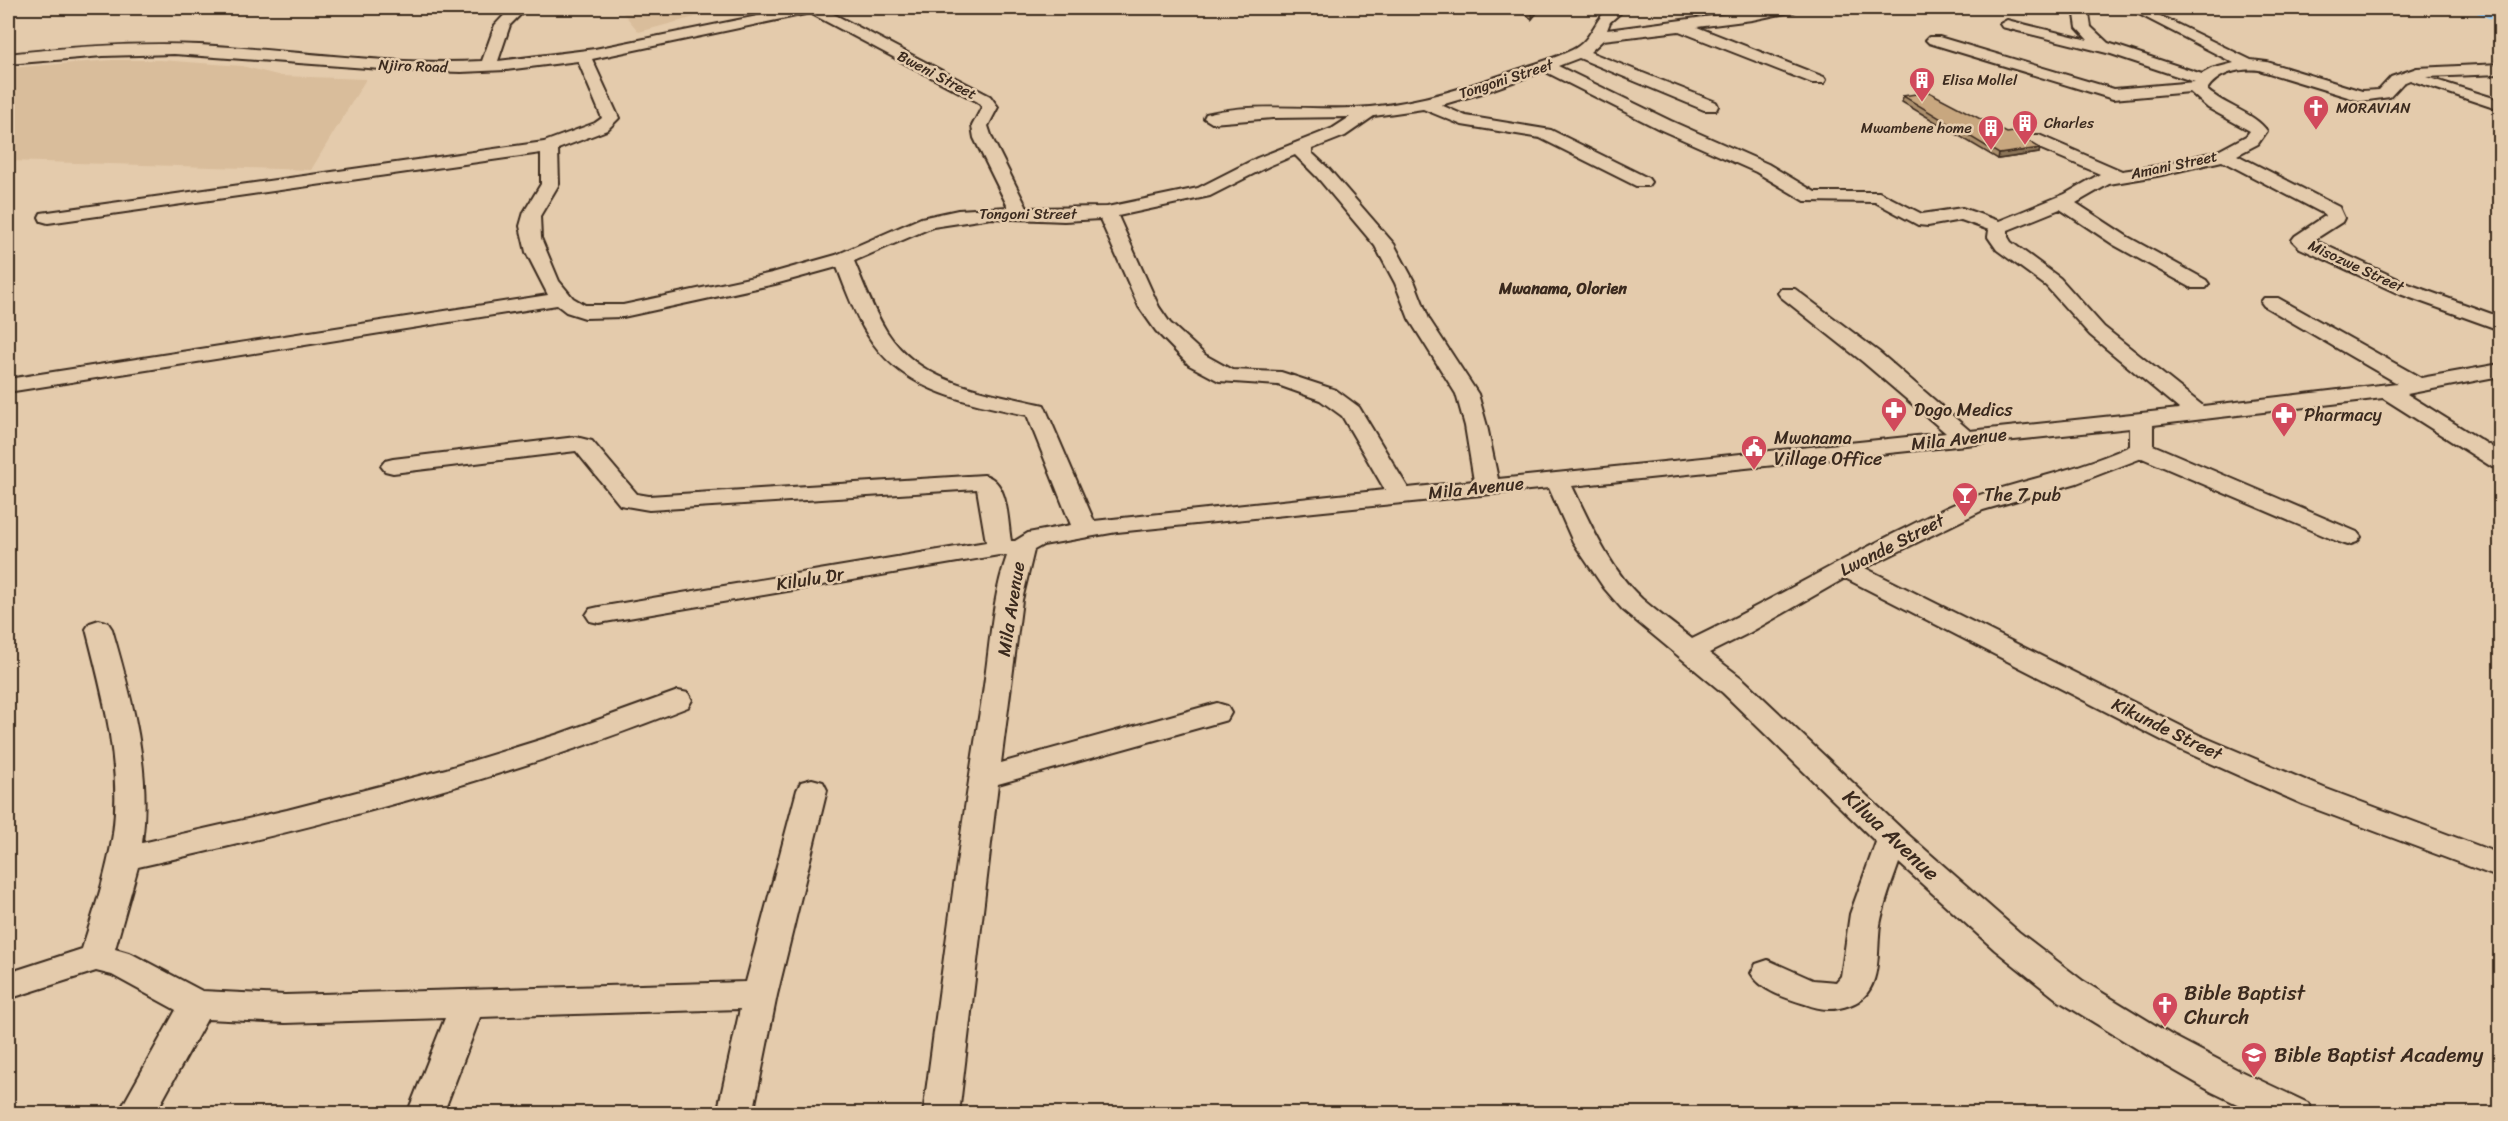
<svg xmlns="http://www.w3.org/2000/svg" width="2508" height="1121" viewBox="0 0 2508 1121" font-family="Sriracha,sans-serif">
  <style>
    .built { fill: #d9bd9b }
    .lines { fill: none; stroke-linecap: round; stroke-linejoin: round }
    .river { fill: #99cef7; fill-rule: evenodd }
    .minor-casing { stroke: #3b2a1e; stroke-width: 4 }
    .minor { fill: #e4cbac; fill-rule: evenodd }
    .wall { fill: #ac906d; stroke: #3b2a1e; stroke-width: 1.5 }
    .shaded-wall { fill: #8c7559; stroke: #3b2a1e; stroke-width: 1.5 }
    .building { fill: #c8a77f; stroke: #3b2a1e; stroke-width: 1.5 }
    .labels { text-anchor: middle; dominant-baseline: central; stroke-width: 5; stroke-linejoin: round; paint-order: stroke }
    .far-street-label { font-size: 15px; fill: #3b2a1e; stroke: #e4cbac }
    .far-poi-label { font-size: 15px; fill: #3b2a1e; stroke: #e4cbac; text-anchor: start }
    .far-neighbourhood-label { font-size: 16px; font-weight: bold; fill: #3b2a1e; stroke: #e4cbac }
    .poi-label { font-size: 18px; fill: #3b2a1e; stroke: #e4cbac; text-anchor: start }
    .street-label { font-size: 18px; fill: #3b2a1e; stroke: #e4cbac }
    .near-street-label { font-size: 21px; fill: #3b2a1e; stroke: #e4cbac }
    .near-poi-label { font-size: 21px; fill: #3b2a1e; stroke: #e4cbac; text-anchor: start }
  </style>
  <rect width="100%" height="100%" fill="#e4cbac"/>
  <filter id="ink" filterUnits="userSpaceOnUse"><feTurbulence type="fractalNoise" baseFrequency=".0167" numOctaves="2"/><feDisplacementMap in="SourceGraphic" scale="12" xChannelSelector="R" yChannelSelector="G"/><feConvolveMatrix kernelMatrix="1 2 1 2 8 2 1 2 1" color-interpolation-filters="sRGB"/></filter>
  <g filter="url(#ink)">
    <!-- built -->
    <path class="built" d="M619 8H717L721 10 639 32Z
      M113 60H160L242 66 281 76 366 79 311 170 8 161V68Z"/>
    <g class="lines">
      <!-- river -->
      <path class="river" d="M2474 8H2500V23L2477 13Z"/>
      <!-- minor casing -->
      <g class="minor-casing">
        <path id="minor" d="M511 8H527L510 25 498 61 595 49 797 8H822L990 96 998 107 988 126 992 138 1027 208 1107 207 1198 188 1257 158 1333 128 1350 117 1273 118 1212 123 1204 118 1206 114C1259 101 1316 112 1370 107 1422 102 1471 86 1520 69 1537 63 1556 58 1572 50 1592 41 1593 20 1610 8H1626L1610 22 1607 30 1772 8H1797L1795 11 1752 20 1697 27 1824 77 1826 80 1824 83H1812L1679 31 1603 40 1590 52 1716 102 1718 106 1716 110H1704L1579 58 1558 66 1671 121 1768 164 1815 192H1879L1922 214 1962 208 1999 221 2065 194 2100 174 2027 143 2024 139 2027 135H2039L2122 171 2157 166 2218 151 2246 136 2250 131 2208 108 2190 92 2113 99 1929 43 1926 40 1929 37H1939L2114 89 2195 82 2111 54 2002 27 2000 24 2007 20 2088 40 2077 28 2074 8H2088L2091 27 2108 43 2202 74 2211 69 2234 63 2127 8H2144L2251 60 2267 62 2362 91 2379 90 2391 77 2417 68 2500 64V74L2426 77 2500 100V110L2410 80 2403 83 2390 97 2361 101 2259 70C2240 68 2217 73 2207 90 2225 106 2255 113 2267 131L2258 144 2237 155 2339 207 2344 218 2342 222 2314 240 2411 285 2500 317V330L2397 293 2300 248 2292 240 2295 236 2325 216 2324 214 2222 161 2157 176 2109 184 2076 203 2128 237 2206 280 2209 284 2206 288H2192L2114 245 2060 209 2008 230V237L2011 242 2060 278 2104 327 2203 406 2397 383 2264 306 2261 302 2264 298H2278L2421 378 2500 364V376L2407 394 2500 452V469L2492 467 2383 398 2153 425V445L2357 532 2361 537 2357 542 2348 545 2339 542 2142 458 2077 483 1983 510 1865 568 2199 735 2324 788 2500 854V878L2302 804 2179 749 1845 578 1749 633 1709 653 1743 679 1904 831 2019 932 2083 981 2173 1036 2238 1070 2308 1103 2313 1114H2258L2212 1092 2149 1056 2059 1001 1995 950 1899 863C1892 883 1884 903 1880 925 1876 952 1884 993 1850 1005 1834 1011 1821 1010 1805 1004 1786 998 1761 991 1751 973L1756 964 1768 960 1813 980 1836 982 1841 976 1850 914 1876 842 1723 693 1623 610 1604 588 1573 542 1549 488 1117 532 1043 545 1034 550 1022 600 1001 763 1217 703 1227 706 1231 713 1227 720 998 784 959 1114H923C942 975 959 836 982 699 990 651 991 601 1007 556L999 555 599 623 590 621 586 615 590 609 599 607 986 542 977 489 649 510 620 505 576 451 393 473 385 471 381 466 385 461 393 459 576 437 592 441 637 494 649 496 984 475C1009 481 1007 519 1011 541H1015L1028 533 1071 525 1027 415C966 402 902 392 867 334 854 313 846 290 837 267L775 284 623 317 585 318 566 312 557 305 8 392V379L548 295 526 252 520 226 524 212 541 184V153L48 223 41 221 39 217 41 213 544 142 595 123 602 118 578 61 506 70 461 72 395 70 174 54 103 56 8 64V54C71 47 135 42 199 45 294 50 387 66 482 61L495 25ZM810 13 978 102 982 107 972 126 974 138 1008 207 958 210 921 218 836 255 772 273 623 305H585L573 298 559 281 541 238 540 216 559 184 558 149 607 130 619 118 592 59ZM1544 71 1659 129 1756 172 1805 201 1875 202 1918 225 1928 226 1961 220 1989 230 1988 237 1997 250 2046 286 2090 335 2179 409 1970 431 1879 352 1795 289H1781L1778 293 1781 297 1863 362 1946 433 1498 479 1487 426 1478 394 1429 319 1415 283 1394 244 1329 169 1312 153V149L1345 136 1374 116 1423 109 1462 125 1540 138 1636 186H1648L1651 182 1648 178 1551 130 1466 116 1441 105 1482 93ZM1295 155 1317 177 1375 246 1395 283 1409 319 1456 394 1465 426 1474 481 1408 488 1359 407 1336 390 1281 372 1232 370 1205 355 1170 323 1159 307 1118 216 1210 196 1269 166ZM992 218 1064 221 1100 219 1139 307 1156 331 1189 365 1219 381 1278 385 1320 400 1342 416 1385 490 1094 521 1044 405C987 391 922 386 887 332 873 310 864 285 854 261L933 227ZM2130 428V446C2077 471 2020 480 1965 500 1941 509 1918 522 1895 533 1827 567 1761 606 1692 639 1676 626 1658 613 1642 599 1609 568 1591 525 1572 486Z
          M99 620 108 623 112 629C132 698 152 771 142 843L287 810 446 769 559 734 678 691 688 693 692 700 688 707C510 778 325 825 138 867L115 949 132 954 202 991 285 995 746 982 797 790 801 782 812 779 823 782 827 790 777 995 753 1114H717L740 1009 480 1017 443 1114H407L445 1018 285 1023 207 1019 155 1114H118L176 1010 112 975 96 971 8 999V973L82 949C94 911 107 873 113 834 122 765 103 695 86 629L90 623Z"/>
      </g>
      <!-- minor -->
      <use href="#minor" class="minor"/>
    </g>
    <!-- wall -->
    <path class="wall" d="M1517 8H1541L1532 19Z
      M1903 96 2040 148 2039 153 1998 159 1902 102Z"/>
    <!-- shaded-wall -->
    <path class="shaded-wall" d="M1533 8H1541L1532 19Z
      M2040 148 2039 153 1998 159 1999 154Z"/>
    <!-- building -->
    <path class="building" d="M1929 92 2007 133 2014 132 2040 148 1999 154 1903 96Z"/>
  </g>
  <!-- icons -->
  <defs>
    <g id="building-pin" transform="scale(1.35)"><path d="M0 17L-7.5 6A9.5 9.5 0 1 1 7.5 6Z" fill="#d1495b" stroke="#e4cbac"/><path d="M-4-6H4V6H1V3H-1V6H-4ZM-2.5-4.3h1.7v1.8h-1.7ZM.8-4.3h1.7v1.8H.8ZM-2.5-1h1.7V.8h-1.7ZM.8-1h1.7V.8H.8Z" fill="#fff"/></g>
    <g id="church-pin" transform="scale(1.35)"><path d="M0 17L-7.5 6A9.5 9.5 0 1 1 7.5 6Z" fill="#d1495b" stroke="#e4cbac"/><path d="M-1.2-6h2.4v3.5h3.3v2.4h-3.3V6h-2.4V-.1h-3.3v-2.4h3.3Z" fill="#fff"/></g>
    <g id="pharmacy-pin" transform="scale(1.35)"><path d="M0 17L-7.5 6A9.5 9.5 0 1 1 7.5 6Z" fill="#d1495b" stroke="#e4cbac"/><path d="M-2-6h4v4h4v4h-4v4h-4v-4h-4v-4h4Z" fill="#fff"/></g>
    <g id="civic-pin" transform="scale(1.35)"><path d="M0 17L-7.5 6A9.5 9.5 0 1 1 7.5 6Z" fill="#d1495b" stroke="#e4cbac"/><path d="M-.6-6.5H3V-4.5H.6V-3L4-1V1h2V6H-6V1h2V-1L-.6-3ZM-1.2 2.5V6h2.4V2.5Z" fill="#fff"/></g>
    <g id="bar-pin" transform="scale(1.35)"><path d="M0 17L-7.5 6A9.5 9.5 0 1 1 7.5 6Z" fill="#d1495b" stroke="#e4cbac"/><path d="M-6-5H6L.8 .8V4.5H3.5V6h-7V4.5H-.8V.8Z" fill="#fff"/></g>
    <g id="school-pin" transform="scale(1.35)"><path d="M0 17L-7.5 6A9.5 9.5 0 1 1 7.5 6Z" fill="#d1495b" stroke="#e4cbac"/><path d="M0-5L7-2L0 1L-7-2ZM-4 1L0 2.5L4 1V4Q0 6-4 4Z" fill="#fff"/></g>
  </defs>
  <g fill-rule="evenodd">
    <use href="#building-pin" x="1922" y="80"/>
    <use href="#church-pin" x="2316" y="108"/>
    <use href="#building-pin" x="2025" y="123"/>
    <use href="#building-pin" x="1991" y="128"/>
    <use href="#pharmacy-pin" x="1894" y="410"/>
    <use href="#pharmacy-pin" x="2284" y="415"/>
    <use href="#civic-pin" x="1754" y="448"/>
    <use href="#bar-pin" x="1965" y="495"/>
    <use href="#church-pin" x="2165" y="1005"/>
    <use href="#school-pin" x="2254" y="1055"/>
  </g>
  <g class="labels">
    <!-- far-street labels -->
    <g class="far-street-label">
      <text transform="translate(413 66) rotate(2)">Njiro Road</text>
      <text transform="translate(937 75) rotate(28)">Bweni Street</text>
      <text transform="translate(1506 79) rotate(-18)">Tongoni Street</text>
      <text transform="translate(2174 165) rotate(-12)">Amani Street</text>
      <text x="1028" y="214">Tongoni Street</text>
      <text transform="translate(2356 266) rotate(25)">Misozwe Street</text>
    </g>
    <!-- far-poi labels -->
    <g class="far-poi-label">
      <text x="1942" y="80">Elisa Mollel</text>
      <text x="2336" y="108">MORAVIAN</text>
      <text x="2044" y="123">Charles</text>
      <text x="1972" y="128" text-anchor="end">Mwambene home</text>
    </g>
    <!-- far-neighbourhood labels -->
    <g class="far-neighbourhood-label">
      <text x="1563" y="288">Mwanama, Olorien</text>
    </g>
    <!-- poi labels -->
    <g class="poi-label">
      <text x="1914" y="410">Dogo Medics</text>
      <text x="2304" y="415">Pharmacy</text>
      <text x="1774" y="438">Mwanama<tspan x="1774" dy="21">Village Office</tspan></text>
      <text x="1984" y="495">The 7 pub</text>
    </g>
    <!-- street labels -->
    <g class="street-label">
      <text transform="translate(1959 439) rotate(-6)">Mila Avenue</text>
      <text transform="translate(1476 488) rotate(-6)">Mila Avenue</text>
      <text transform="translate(1892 545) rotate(-27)">Lwande Street</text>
      <text transform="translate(810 579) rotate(-9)">Kilulu Dr</text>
      <text transform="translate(1011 609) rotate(-81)">Mila Avenue</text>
      <text transform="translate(2167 729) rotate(26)">Kikunde Street</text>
    </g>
    <!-- near-street labels -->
    <g class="near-street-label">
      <text transform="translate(1891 835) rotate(43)">Kilwa Avenue</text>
    </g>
    <!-- near-poi labels -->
    <g class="near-poi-label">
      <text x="2184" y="993">Bible Baptist<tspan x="2184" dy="24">Church</tspan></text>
      <text x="2274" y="1055">Bible Baptist Academy</text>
    </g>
  </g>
  <!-- margin -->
  <rect width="2508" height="1121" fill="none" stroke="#e4cbac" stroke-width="30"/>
  <rect x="15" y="15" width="2478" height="1091" fill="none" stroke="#3b2a1e" stroke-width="2" filter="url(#ink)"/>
</svg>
